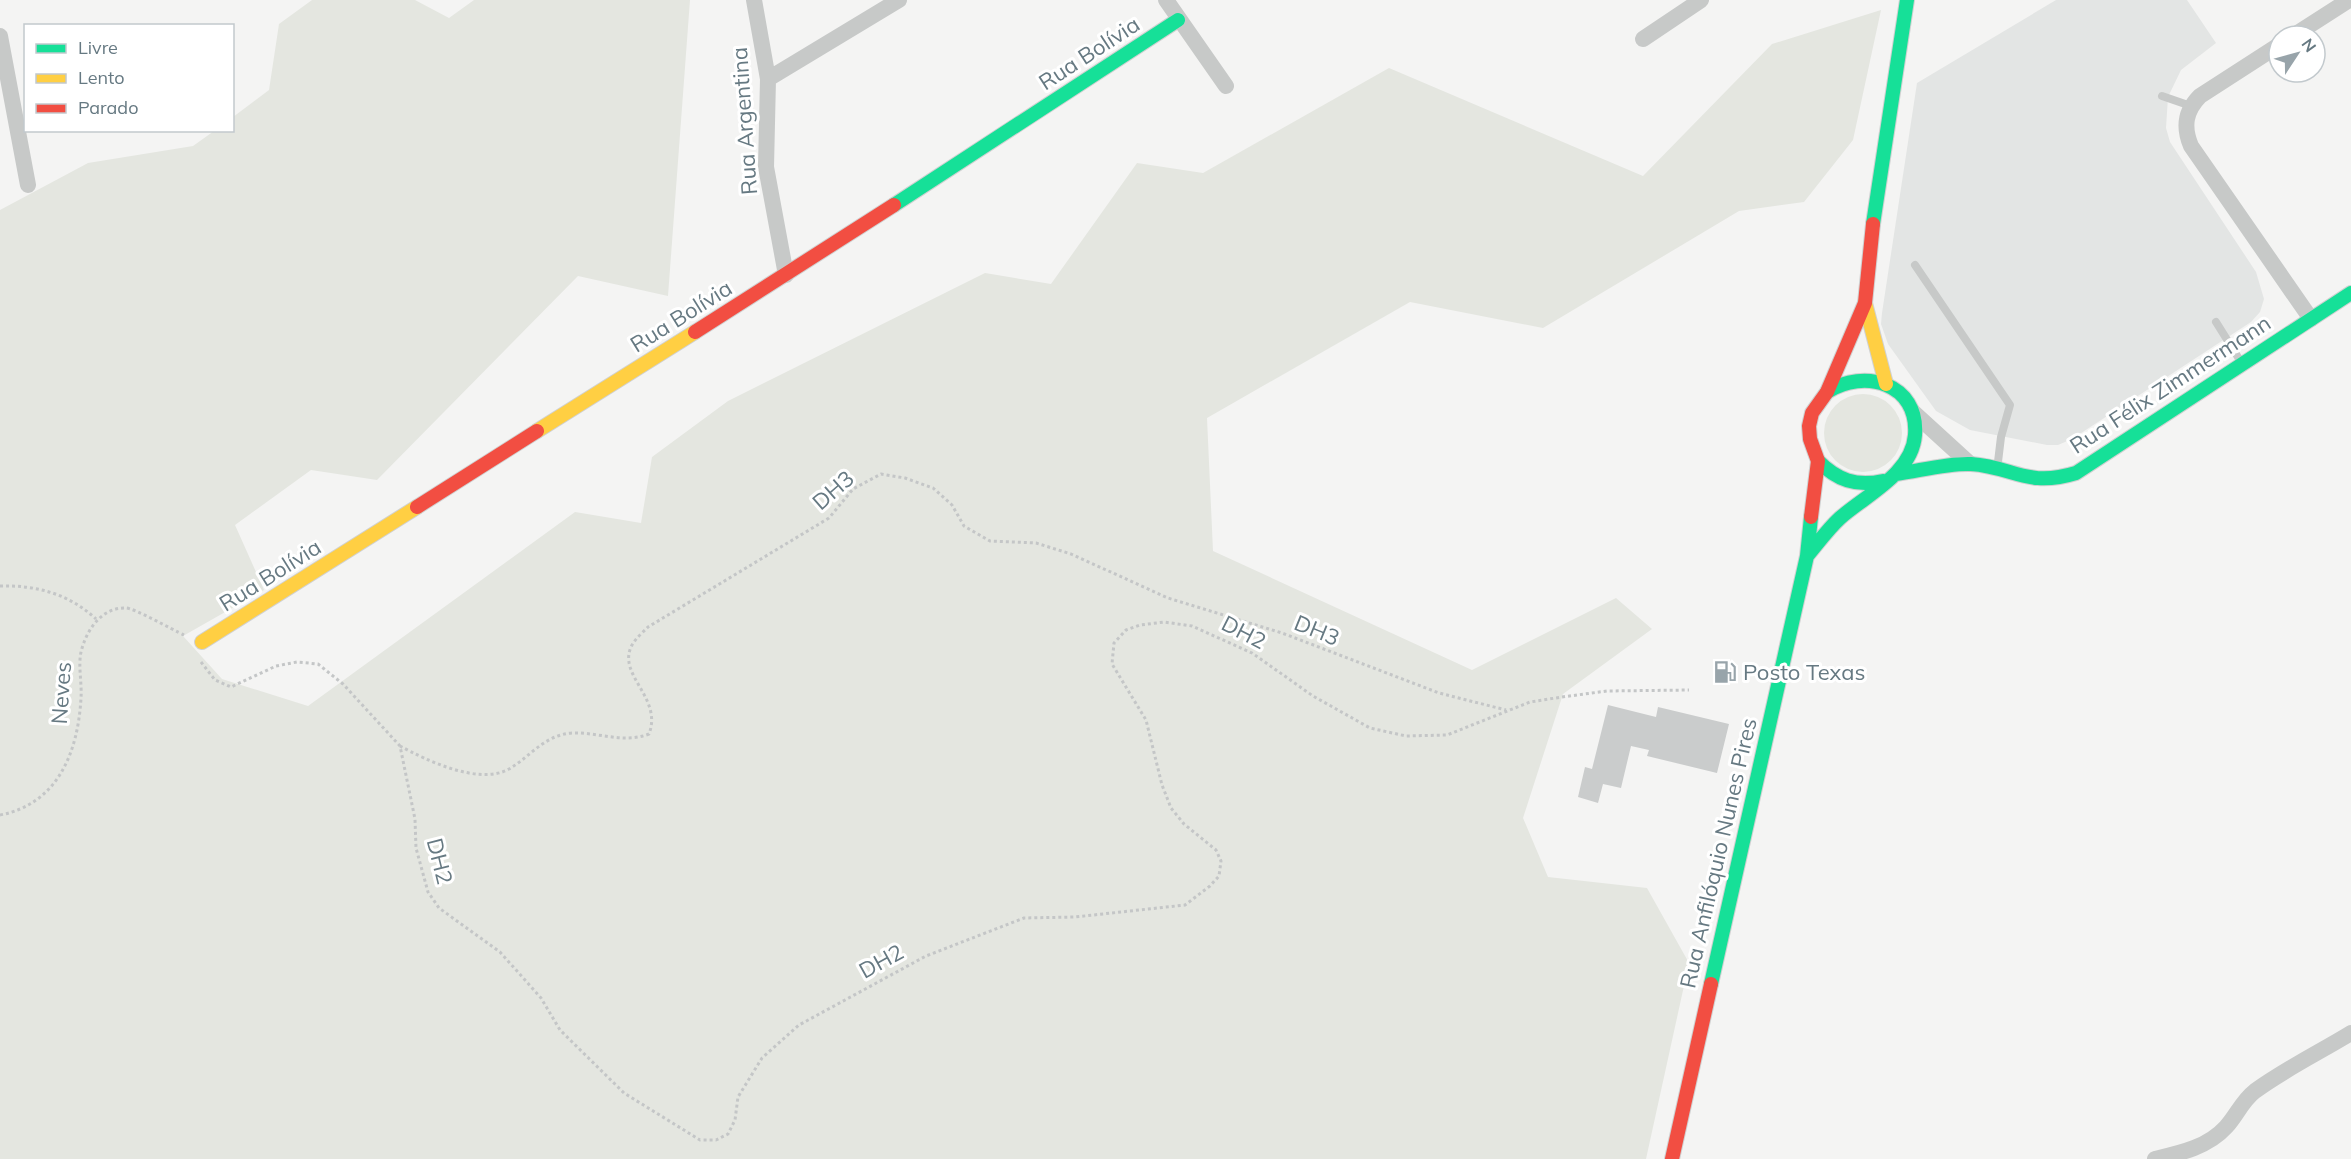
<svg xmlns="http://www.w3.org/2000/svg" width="2351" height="1159" viewBox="0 0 2351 1159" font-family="Mulish,sans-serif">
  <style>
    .built { fill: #e3e5e4 }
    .green { fill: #e4e6e0 }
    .building { fill: #cacccc }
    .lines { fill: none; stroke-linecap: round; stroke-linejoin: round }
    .fast-casing { stroke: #d0d1d1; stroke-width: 16 }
    .slow-casing { stroke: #d0d1d1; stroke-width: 16 }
    .jam-casing { stroke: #d0d1d1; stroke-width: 16 }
    .path { stroke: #c4c6c7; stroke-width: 3; stroke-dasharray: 3 3; stroke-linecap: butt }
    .lane { stroke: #c7c9c8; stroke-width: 8 }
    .street { stroke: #c7c9c8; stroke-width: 16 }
    .fast { stroke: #16e098; stroke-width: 14 }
    .slow { stroke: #ffcf43; stroke-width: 14 }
    .jam { stroke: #f24e42; stroke-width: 14 }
    .labels { text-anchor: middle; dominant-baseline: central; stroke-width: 6; stroke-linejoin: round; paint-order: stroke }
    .street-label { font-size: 22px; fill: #667982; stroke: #fff }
    .poi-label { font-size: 22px; fill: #667982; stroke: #fff; text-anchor: start }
  </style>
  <rect width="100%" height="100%" fill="#f4f4f3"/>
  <!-- built -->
  <path class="built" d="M2056 0H2187L2216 43 2181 70 2168 97 2166 128 2170 142 2256 272 2264 299 2260 312 2251 322 2072 439 2058 445H2047L1970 430 1936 411 1888 344 1881 324 1882 313 1917 83Z"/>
  <!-- green -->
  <path class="green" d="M312 0H415L449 18 474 0H690L668 296 578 276 377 480 311 470 235 525 264 590 183 636 222 679 308 706 575 512 641 523 652 457 728 401 985 273 1051 284 1137 163 1203 173 1389 68 1643 176 1772 44 1881 10 1853 140 1804 202 1739 211 1543 328 1410 302 1207 418 1213 551 1472 670 1616 598 1652 629 1563 694 1523 818 1548 877 1647 888 1689 963 1646 1159H0V210L88 163 193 146 214 131 232 130 233 117 269 90 279 24Z
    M1824 433a39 39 0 1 1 78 0a39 39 0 1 1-78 0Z"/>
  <!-- building -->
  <path class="building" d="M1608 705 1656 717 1658 707 1729 724 1717 773 1647 756 1649 750 1631 746 1621 788 1603 784 1598 803 1578 797 1585 767 1592 769Z"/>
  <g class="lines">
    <!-- fast casing -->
    <g class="fast-casing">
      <path id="fast" d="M894 205 1178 20
        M1873 224 1907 0
        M1818 461C1837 480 1856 487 1883 481
        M1896 474C1919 471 1947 463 1971 464 2014 467 2027 488 2076 473L2351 293
        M1807 556C1818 543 1828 529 1840 518 1866 495 1912 474 1915 435 1919 383 1864 368 1827 392
        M1711 984 1807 556 1811 517"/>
    </g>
    <!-- slow casing -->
    <g class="slow-casing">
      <path id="slow" d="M1865 303 1886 384
        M537 431 695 332
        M202 642 417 507"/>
    </g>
    <!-- jam casing -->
    <g class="jam-casing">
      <path id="jam" d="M695 332 894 205
        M417 507 537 431
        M1811 517 1818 461 1810 439 1809 426 1812 413 1827 392 1865 303 1873 224
        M1672 1159 1711 984"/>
    </g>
    <!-- path -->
    <path class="path" d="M0 586C37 585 69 594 96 619
      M201 662 215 680 231 687 276 666 297 662 318 664 343 684 400 746 415 819 416 848 428 892 439 908 500 952 541 998 560 1030 624 1093 700 1140H716L728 1134 735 1120 738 1097 762 1058 799 1025 926 956 1024 918 1075 917 1185 905 1210 886 1219 876 1221 861 1216 850 1184 824 1171 808 1162 785 1146 720 1112 664 1114 643 1126 630 1140 625 1164 622 1192 626 1252 653 1313 696 1370 728 1406 736 1447 735 1530 702 1562 697 1607 691 1689 690
      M400 746C426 760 479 786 509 769 530 757 544 735 572 733 599 732 623 744 649 734 663 697 616 675 632 645 636 638 643 632 648 627L829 518 853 489 881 474 905 478 933 488 952 505 964 526 990 541 1036 543 1071 554 1168 598 1282 633 1439 693 1506 710
      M0 815C58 804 78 752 81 698 82 683 78 666 81 652 86 631 101 607 126 608 134 608 173 630 184 635"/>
    <!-- lane -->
    <path class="lane" d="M2162 96 2191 106
      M1915 265 2010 405 2001 437 1997 470
      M2216 322 2241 362"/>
    <!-- street -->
    <path class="street" d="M754 0 768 79 766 167 786 275
      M1166 0 1226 86
      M0 36 28 185
      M2293 36 2349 0
      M1643 39 1701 0
      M2279 45 2200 96C2185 111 2183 127 2191 146L2311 319
      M768 79 899 0
      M1913 412 1970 464
      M2155 1159C2181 1153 2208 1147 2226 1127 2237 1115 2242 1101 2255 1091 2285 1069 2320 1052 2351 1033"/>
    <!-- fast -->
    <use href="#fast" class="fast"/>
    <!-- slow -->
    <use href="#slow" class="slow"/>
    <!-- jam -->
    <use href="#jam" class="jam"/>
  </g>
  <!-- icons -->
  <defs>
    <g id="fuel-bare" transform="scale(1.8)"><path d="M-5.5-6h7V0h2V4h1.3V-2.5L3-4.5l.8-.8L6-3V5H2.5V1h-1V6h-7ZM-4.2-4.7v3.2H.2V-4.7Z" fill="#98a4aa" stroke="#fff" stroke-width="2.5" paint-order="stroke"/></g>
  </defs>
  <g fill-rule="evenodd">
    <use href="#fuel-bare" x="1725" y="672"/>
  </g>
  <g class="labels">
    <!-- street labels -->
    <g class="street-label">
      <text transform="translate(1089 53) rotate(-33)">Rua Bolívia</text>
      <text transform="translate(744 121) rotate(-94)">Rua Argentina</text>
      <text transform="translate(681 316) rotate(-32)">Rua Bolívia</text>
      <text transform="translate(2170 384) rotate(-33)">Rua Félix Zimmermann</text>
      <text transform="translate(833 490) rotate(-41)">DH3</text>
      <text transform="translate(270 575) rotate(-32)">Rua Bolívia</text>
      <text transform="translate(1317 630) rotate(22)">DH3</text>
      <text transform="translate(1244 632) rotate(27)">DH2</text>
      <text transform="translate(61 693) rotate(-86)">Neves</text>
      <text transform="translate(1718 853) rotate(-77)">Rua Anfilóquio Nunes Pires</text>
      <text transform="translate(440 861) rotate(76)">DH2</text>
      <text transform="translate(881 961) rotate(-29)">DH2</text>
    </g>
    <!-- poi labels -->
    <g class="poi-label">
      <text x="1743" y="672">Posto Texas</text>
    </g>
  </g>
  <!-- legend -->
  <rect x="24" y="24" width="210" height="108" fill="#ffffff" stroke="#c2c9cd" stroke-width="1.5"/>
  <rect x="36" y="44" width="30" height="9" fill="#16e098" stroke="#c2c9cd" stroke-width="1.5"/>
  <text x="78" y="54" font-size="18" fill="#667982">Livre</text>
  <rect x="36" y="74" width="30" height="9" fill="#ffcf43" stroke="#c2c9cd" stroke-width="1.5"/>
  <text x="78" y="84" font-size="18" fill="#667982">Lento</text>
  <rect x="36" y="104" width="30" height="9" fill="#f24e42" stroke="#c2c9cd" stroke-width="1.5"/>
  <text x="78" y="114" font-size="18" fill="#667982">Parado</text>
  <!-- north arrow -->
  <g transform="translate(2297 54) rotate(54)"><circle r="28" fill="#ffffff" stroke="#c2c9cd" stroke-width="1.5"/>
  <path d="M0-4.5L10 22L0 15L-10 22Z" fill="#98a4aa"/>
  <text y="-9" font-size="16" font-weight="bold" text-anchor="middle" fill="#667982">N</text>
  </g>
</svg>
